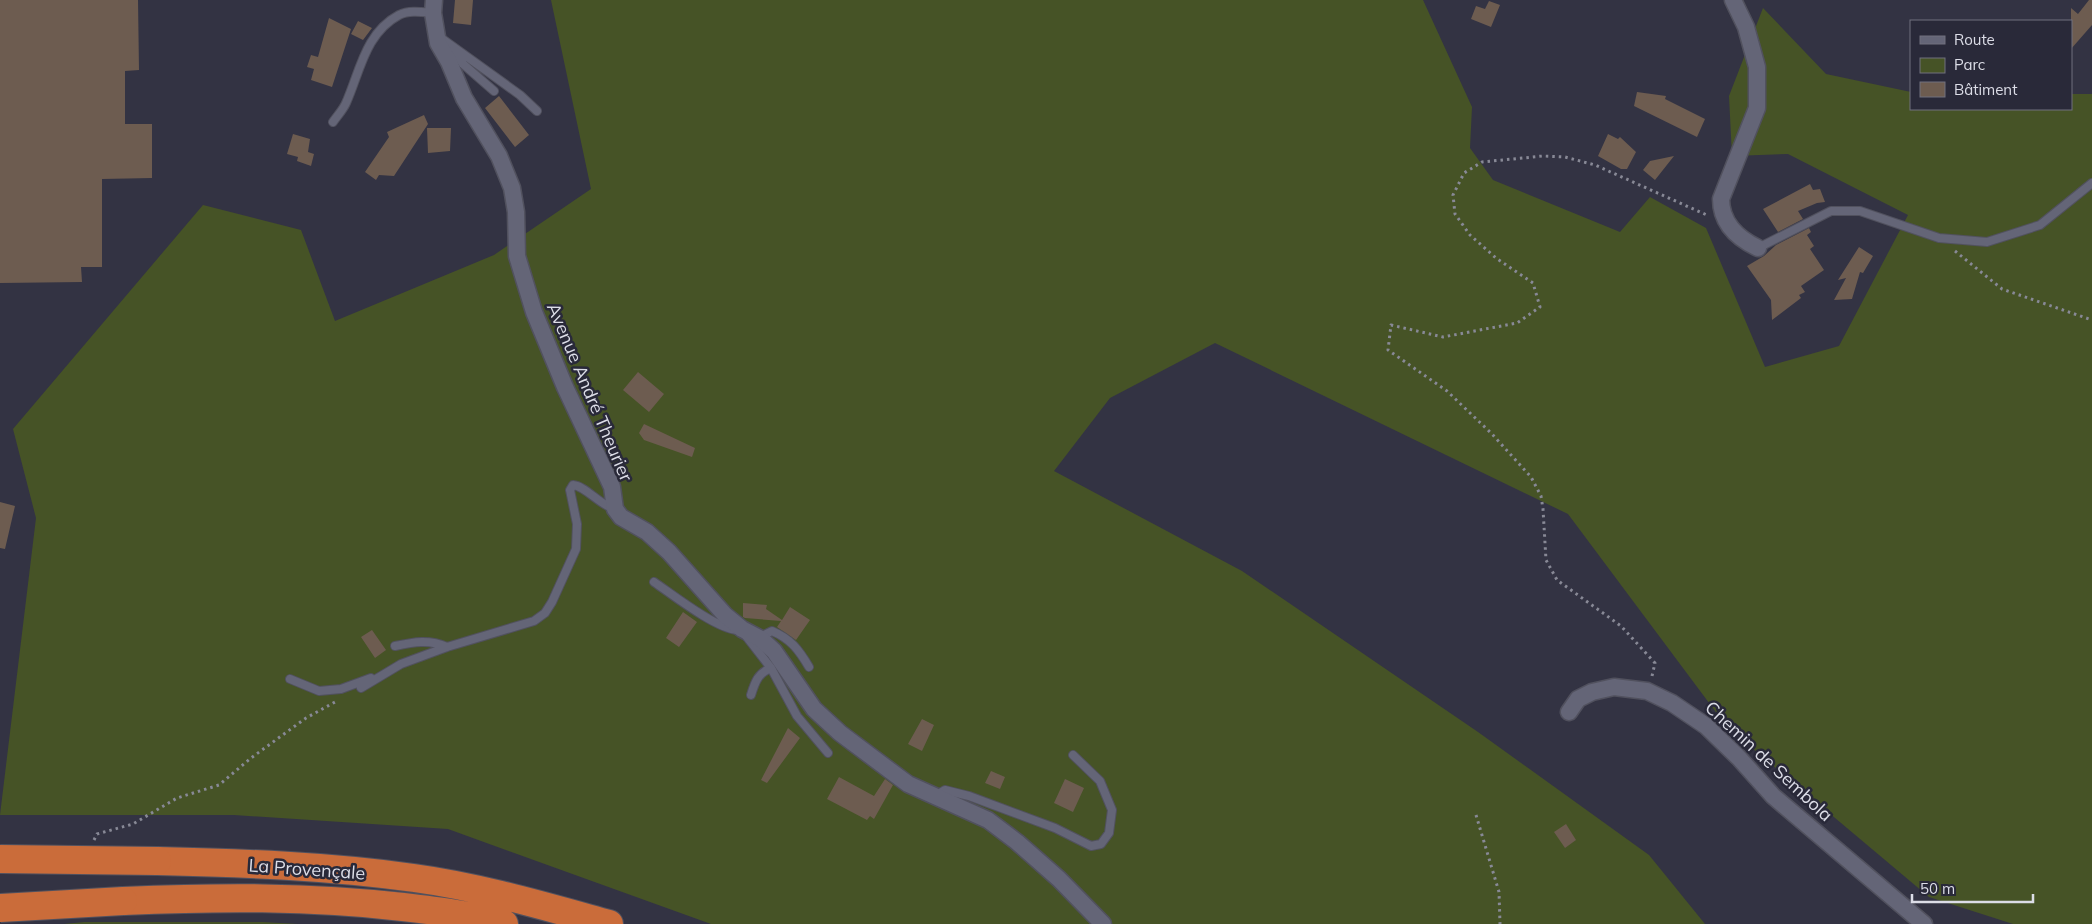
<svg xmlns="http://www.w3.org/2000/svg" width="2092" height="924" viewBox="0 0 2092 924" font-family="Mulish,sans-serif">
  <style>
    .green { fill: #465326 }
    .building { fill: #6d5c50 }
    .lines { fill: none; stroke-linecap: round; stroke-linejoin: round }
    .service-casing { stroke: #51515e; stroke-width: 10 }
    .minor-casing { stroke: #51515e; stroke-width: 19 }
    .motorway-casing { stroke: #51515e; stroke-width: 30 }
    .path { stroke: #888996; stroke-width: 3; stroke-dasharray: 2.5 4; stroke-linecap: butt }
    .service { stroke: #646577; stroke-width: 8 }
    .minor { stroke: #646577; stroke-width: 16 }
    .motorway { stroke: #ca6c3a; stroke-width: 28 }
    .motorway-bridge-casing { stroke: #51515e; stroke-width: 30; stroke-linecap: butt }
    .motorway-bridge { stroke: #ca6c3a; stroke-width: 28 }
    .labels { text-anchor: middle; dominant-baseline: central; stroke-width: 5; stroke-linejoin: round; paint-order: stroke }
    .street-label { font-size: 18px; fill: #dcdde7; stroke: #292939 }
  </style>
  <rect width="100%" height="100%" fill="#333343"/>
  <!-- green -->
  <path class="green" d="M551 0H1423L1472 107 1470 148 1493 180 1620 232 1650 197 1706 228 1765 367 1839 346 1908 215 1788 154 1732 156 1729 96 1763 8 1826 74 1911 92V109H2071V94H2092V924H2013L1929 897 1727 727 1568 514 1215 343 1110 398 1054 471 1242 571 1478 732 1649 855 1705 924H711L448 829 234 815H0L36 518 13 429 203 205 301 230 335 321 494 255 591 189Z
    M84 922H263L298 924H64Z"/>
  <!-- building -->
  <path class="building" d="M0 0H138L139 70 125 71V124H152V178L102 179V267H81L82 282 0 283Z
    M455 0H473L471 25 453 23Z
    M2089 0H2092V25L2071 49V8L2078 14Z
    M1489 1 1500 5 1491 27 1471 19 1476 6 1485 9Z
    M329 18 351 29 332 87 311 80 314 69 307 67 311 55 318 57Z
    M358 21 372 28 363 40 351 34Z
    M1637 92 1666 96 1665 99 1705 119 1697 137 1634 106Z
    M499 96 529 135 515 147 485 108Z
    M424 115 428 124 394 176 379 175 376 180 365 172 389 137 387 132Z
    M427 128H451L450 151 428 153Z
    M293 134 310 139 308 152 314 154 311 166 297 161 298 157 287 154Z
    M1608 134 1618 139 1620 137 1636 152 1627 169H1621L1598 156Z
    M1674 156 1655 180 1643 170 1650 161Z
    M1810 184 1813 190 1820 189 1825 202 1817 203 1798 211 1803 219 1778 232 1763 209Z
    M1809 228 1811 232 1807 235 1814 246 1810 249 1824 270 1801 286 1805 292 1799 295 1801 298 1772 320 1771 300 1747 266 1764 256 1776 245Z
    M1859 247 1873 256 1863 273 1860 272 1852 299 1834 300 1846 278 1838 280Z
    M638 372 664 394 649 412 623 390Z
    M644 424 695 448 692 457 644 440 639 433Z
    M0 502 15 506 5 549 0 548Z
    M743 603 767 605 766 609 782 620 790 607 810 620 796 640 777 627 781 621 745 618 743 617Z
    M683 612 697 622 679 647 666 638Z
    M372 630 386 650 375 658 361 637Z
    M922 719 934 725 922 751 908 744Z
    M788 728 800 738 767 783 761 780Z
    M991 771 1005 777 1000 789 985 783Z
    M839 777 874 796 885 779 893 785 874 819 870 816 867 820 827 799Z
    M1065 779 1084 788 1073 812 1054 803Z
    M1566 824 1576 840 1565 848 1554 832Z"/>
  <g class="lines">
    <!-- service casing -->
    <g class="service-casing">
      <path id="service" d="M441 38 520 95 537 111
        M454 50 463 64 494 91
        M333 122C337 116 343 110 346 103 360 72 365 33 399 15 409 10 422 12 433 13
        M1758 248 1831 211H1860L1939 238 1987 242 2040 225 2092 183
        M654 582C673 595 715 628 737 630
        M746 636 771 668 797 716 828 753
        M761 639 766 634 772 631C791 639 799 650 809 667
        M395 646C414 642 429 639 447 647
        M290 679 319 691 341 689 371 678
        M361 688 401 664 447 647 534 621 545 613 552 602 576 549 577 524 570 490 573 485C585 486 599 504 614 509
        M751 695C755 682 758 673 771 668
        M935 796 945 790 969 796 1055 828 1091 846 1101 844 1109 833 1112 810 1100 781 1073 755"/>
    </g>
    <!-- minor casing -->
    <g class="minor-casing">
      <path id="minor" d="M434 0 433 13 438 43 449 62 464 98 499 156 512 188 516 212 517 256 534 312 565 387 612 487 615 509 621 517 647 532 669 552 725 615 742 629 761 639 774 651 814 709 840 733 908 784 988 820 1017 842 1059 879 1103 924
        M1733 0 1746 27 1757 67V108L1721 199C1721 223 1737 238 1758 248
        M1569 712 1578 699 1592 692 1614 687 1647 691 1672 703 1706 726 1739 758 1773 796 1924 924"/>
    </g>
    <!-- motorway casing -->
    <g class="motorway-casing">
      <path id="motorway" d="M157 861C243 863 329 866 414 878 480 887 544 906 609 924
        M123 901C216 897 309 896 403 907 437 911 471 915 504 924"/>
    </g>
    <!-- path -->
    <path class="path" d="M1955 251 2002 289 2092 320
      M1652 676 1655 663 1621 626 1557 580 1546 560 1543 509 1541 496 1531 477 1492 434 1447 391 1388 350 1391 325 1443 337 1517 323 1540 307 1533 283 1496 258 1470 235 1455 214 1453 195 1464 173 1482 162 1543 156 1565 157 1595 165 1709 216
      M1476 815 1499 892 1500 924
      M94 840 97 834 133 824 177 798 219 785 251 758 306 718 335 702"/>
    <!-- service -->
    <use href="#service" class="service"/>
    <!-- minor -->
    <use href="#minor" class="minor"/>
    <!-- motorway -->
    <use href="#motorway" class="motorway"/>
    <!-- motorway-bridge casing -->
    <g class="motorway-bridge-casing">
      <path id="motorway-bridge" d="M0 859 157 861
        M0 908 123 901"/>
    </g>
    <!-- motorway-bridge -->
    <use href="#motorway-bridge" class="motorway-bridge"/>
  </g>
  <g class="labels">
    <!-- street labels -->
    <g class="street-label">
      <text transform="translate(590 392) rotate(67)">Avenue André Theurier</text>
      <text transform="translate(1769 761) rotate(43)">Chemin de Sembola</text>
      <text transform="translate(307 869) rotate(4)">La Provençale</text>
    </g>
  </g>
  <!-- legend -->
  <rect x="1910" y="20" width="162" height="90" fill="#292939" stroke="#71717f"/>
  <rect x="1920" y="36" width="25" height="8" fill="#646577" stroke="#71717f"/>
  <text x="1954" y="45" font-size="15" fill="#dcdde7">Route</text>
  <rect x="1920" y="58" width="25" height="15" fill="#465326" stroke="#71717f"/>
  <text x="1954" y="70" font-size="15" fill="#dcdde7">Parc</text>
  <rect x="1920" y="82" width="25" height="15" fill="#6d5c50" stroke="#71717f"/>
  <text x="1954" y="95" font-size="15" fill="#dcdde7">Bâtiment</text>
  <!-- scale -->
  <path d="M1912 894v8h121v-8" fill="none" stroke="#dcdde7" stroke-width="2.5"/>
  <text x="1920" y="894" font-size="15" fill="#dcdde7" stroke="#292939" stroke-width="4" paint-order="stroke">50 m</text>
</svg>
